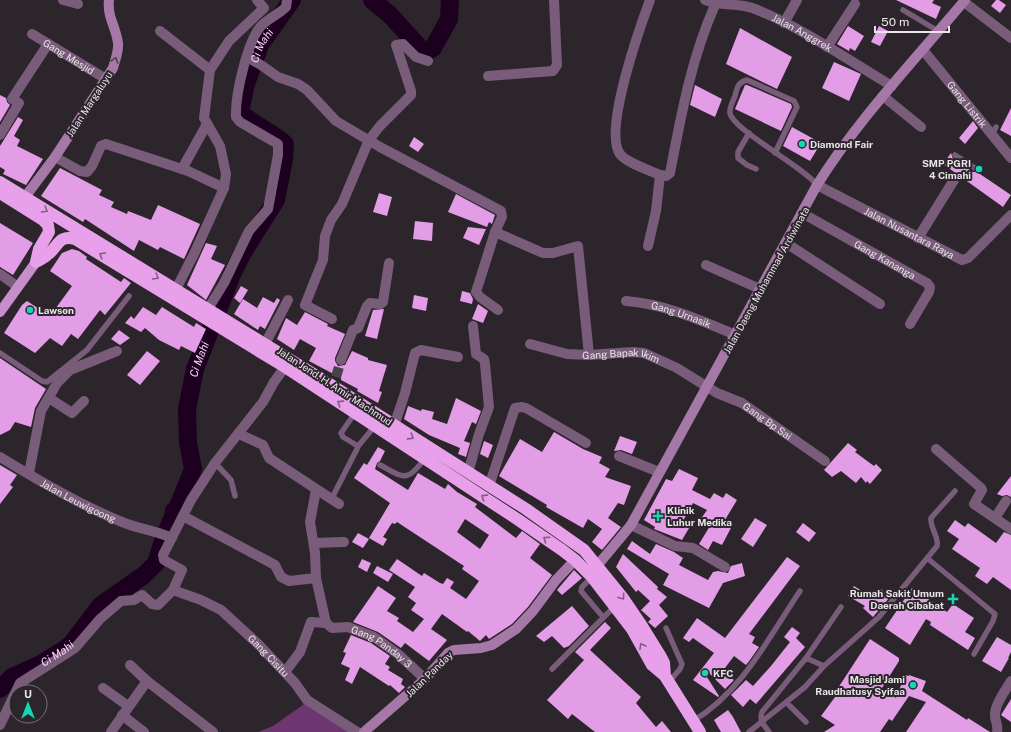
<svg xmlns="http://www.w3.org/2000/svg" width="1011" height="732" viewBox="0 0 1011 732" font-family="'Public Sans',sans-serif">
  <style>
    .green { fill: #6d3670 }
    .lines { fill: none; stroke-linecap: round; stroke-linejoin: round }
    .river { stroke: #1d0020; stroke-width: 18 }
    .building { fill: #e39ce6; fill-rule: evenodd }
    .street-tunnel { stroke: #484348; stroke-width: 10; stroke-dasharray: 10 5; stroke-linecap: butt }
    .lane { stroke: #795c79; stroke-width: 5.5 }
    .street { stroke: #795c79; stroke-width: 10 }
    .secondary { stroke: #a678a7; stroke-width: 10 }
    .primary { stroke: #c88dcb; stroke-width: 10 }
    .highway { stroke: #e8a0eb; stroke-width: 12 }
    .oneway { stroke: #513f51 }
    .oneway2 { stroke: #815d82 }
    .poi-dot { fill: #16d5b3; stroke: #2c262c; stroke-width: 1.5 }
    .labels { text-anchor: middle; dominant-baseline: central; stroke-width: 4; stroke-linejoin: round; paint-order: stroke }
    .street-label { font-size: 10px; fill: #e9e5e9; stroke: #2c262c }
    .poi-label { font-size: 10px; font-weight: bold; fill: #e9e5e9; stroke: #2c262c; text-anchor: start }
    .water-label { font-size: 11px; font-style: italic; fill: #f8d4f9; stroke: #2c262c }
  </style>
  <rect width="100%" height="100%" fill="#2c262c"/>
  <!-- green -->
  <path class="green" d="M307 702 354 732H258L273 726Z"/>
  <g class="lines">
    <!-- river -->
    <g class="river">
      <path d="M372 0 390 15 422 50 428 51 433 48 449 19 450 0"/>
      <path id="s1" d="M0 689 12 677 41 664 65 649 72 643 101 605 144 575 156 563 164 538 174 514V511L177 509 193 469 188 442 187 409 195 369 233 272 242 254 276 200 284 159 285 144C271 131 254 126 240 112L246 84 260 45 292 0"/>
    </g>
  </g>
  <!-- building -->
  <path class="building" d="M896 0H934L932 3 941 7 936 19Z
    M996 0H999L1006 5 1000 13 991 6Z
    M848 26 864 36 855 51 850 48 849 51 837 44Z
    M879 26 888 31 880 46 871 42Z
    M740 28 792 57 777 89 726 64Z
    M834 62 861 74 849 101 822 88Z
    M695 85 722 99 715 117 690 105Z
    M745 85H747L791 104 792 107 781 131 735 109Z
    M0 95 6 98 7 102 10 105 0 122Z
    M1011 108V136L1000 130Z
    M18 117 23 120 14 136 20 140 17 146 43 159 26 185 3 174 5 170 0 167V146Z
    M973 121 978 128 965 144 959 138Z
    M792 127 821 143 810 161 783 146Z
    M414 137 424 144 418 152 409 146Z
    M951 153 953 159 973 172H977L1011 195 1003 207 943 164Z
    M60 168 102 190 99 195 114 202 111 207 127 214 128 211 151 220 158 205 200 224 184 259 160 247 158 250 139 240 134 251 85 219 83 222 41 196Z
    M379 193 392 197 387 216 373 212Z
    M456 194 495 215 492 224 489 222 487 227 448 212Z
    M415 221 433 223 432 241 413 239Z
    M0 223 33 243 13 275 0 267Z
    M468 227 486 229 479 245 463 238Z
    M206 243 217 246 211 259 225 265 206 300 187 285Z
    M72 249 79 251 87 257 86 259 121 282 124 278 131 283 105 315 100 310 78 339 71 334 62 346 50 338 35 353 4 333 22 305 27 301 50 316 72 286 50 271 62 253Z
    M241 286 248 290 240 303 234 298Z
    M462 291 470 293 473 299 472 304 460 301Z
    M414 295 428 298 426 311 412 308Z
    M263 297 274 303 277 298 280 300 265 329 260 326 258 330 234 314 243 299 257 308Z
    M478 304 488 311 483 323 472 319Z
    M143 307 156 315 162 307 194 327 196 323 206 329 195 353 181 346 179 350 159 340 145 328 141 332 125 323 131 316 134 319Z
    M384 309 377 339 365 336 373 310Z
    M305 312 328 324 327 326 345 334 335 358V361L338 366 345 365 352 351 368 358V360L387 365 379 391 382 392 378 403 357 391 358 389 341 380V378L309 361 316 348 300 339 294 350 277 339 286 318 297 325Z
    M119 330 130 338 120 345 111 339Z
    M147 351 160 361 140 385 127 375Z
    M0 358 46 389 35 408 31 427 15 422 10 430 0 435Z
    M456 398 481 411 476 424 472 422 464 441 470 443 466 457 458 454 460 448 429 435 404 419 408 406 421 411 422 409 434 412 432 419 447 424Z
    M554 432 583 449 602 457 599 463 610 469 605 477 631 486 624 505 618 503 608 518 621 527 602 550 592 542 602 529 588 519 583 528 546 507 547 505 499 476 520 439 542 452Z
    M620 436 637 442 632 454 621 450 614 451Z
    M484 441 493 445 488 458 480 454Z
    M848 443 857 450 855 452 874 466 876 464 882 470 870 484 867 481 866 483 861 477 856 483 841 471 832 477 824 470Z
    M378 447 385 451 380 461 377 463 375 469 408 490 418 473 445 489 448 484 457 492 477 504 475 507 516 538 522 531 540 544 530 558 552 575 528 607 512 624 489 639 486 635 480 641 468 631 467 632 442 614 431 629 447 640 429 661 405 643 401 648 378 632 353 622 378 586 396 598 387 611 399 618 397 621 413 632 424 619 411 610 416 603 408 597 415 587 389 570 397 559 422 576 424 573 440 583 443 584 447 578 454 582 450 588 466 599 479 581 462 569 464 566 397 522 395 524 392 523 383 537 387 539 383 546 369 538 390 503 354 478 364 463 367 465ZM465 519 489 535 480 549 457 532Z
    M0 465 17 475 10 485 13 487 0 504Z
    M679 469 698 478 692 490 710 499 714 493 723 498 726 493 737 500 725 520 733 524 722 545 713 541 708 550 699 544 710 526 700 520 707 510 693 503 684 519 692 523 682 540 654 529 655 527 644 520 666 479 672 481Z
    M1011 476V497L1007 495 1002 496 997 494Z
    M755 518 767 525 753 547 741 539Z
    M955 520 965 527 968 523 996 543 1004 532 1011 535V590L993 577 987 584 975 576 980 568 952 549 959 539 947 531Z
    M803 523 816 533 809 542 796 532Z
    M358 533 369 539 363 548 352 542Z
    M632 541 650 554 656 544 674 552 683 558 679 565 708 580 713 572 718 571 728 573 731 566 742 563 745 576 723 583 709 608 663 585 669 574 627 549Z
    M623 554 658 587 657 589 667 597 659 605 668 616 655 628 648 622 651 619 641 610 650 601 638 590 636 592 616 567Z
    M787 557 800 566 749 634 755 637 752 643 759 647 750 660 746 665 734 656 722 672 734 680 725 689 708 672 705 674 719 696 718 697 693 680 714 653 693 638 689 642 683 638 697 618 725 638Z
    M362 559 371 563 367 572 358 567Z
    M377 566 393 574 388 582 373 573Z
    M574 570 582 578 562 595 557 590Z
    M854 586 873 598 881 589 890 597 873 617 863 608 865 606 848 596Z
    M912 588 947 612 953 604 974 618 965 632 975 638 968 650 930 625 931 622 926 619 910 645 885 628Z
    M572 606 589 626 569 646 564 648 552 636 544 642 536 636Z
    M605 622 611 628 590 650 641 697 636 703 656 727 662 721 671 732H595L572 714 568 719 547 700 584 660 575 652Z
    M792 627 800 633 796 638 805 647 756 704 750 699 743 707 731 695 746 680 753 686 771 666 790 642 784 637Z
    M351 635 371 643 390 656 385 664 390 667 388 670 403 679 401 684 405 687 399 693 390 685 389 686 360 667 352 684 345 680 350 668 341 664 346 653 343 652Z
    M997 637 1011 645V652L1008 658H1009L1001 672 982 661Z
    M870 639 899 658V661L882 688 896 698 905 675 909 676V675L926 681 922 691 967 720 968 718 990 732H906L926 702 909 696 892 721 889 719 880 732H824L835 725 821 716 841 689 838 688Z
    M1011 699V722L1001 715Z
    M728 710 733 717 741 732H721L714 720Z"/>
  <g class="lines">
    <!-- street-tunnel -->
    <path class="street-tunnel" d="M336 377 341 360"/>
    <!-- lane -->
    <path class="lane" d="M903 10 938 31
      M749 133 738 152V158L747 165 756 169
      M992 135 996 127
      M775 153 797 107 794 101 747 80C738 82 737 88 735 96 733 101 729 108 730 113 733 130 804 167 817 185
      M955 155 975 168
      M0 353 42 381 47 382 87 350 129 296
      M355 413 341 433 343 437 356 445H359L375 426
      M215 463 231 480 235 496
      M380 465C404 478 407 483 425 458
      M331 500 359 445
      M927 558 995 614 993 621 974 654
      M592 577 582 587 581 591 603 617
      M666 628 682 664 680 669 669 682
      M806 658 824 666
      M552 669 615 606
      M786 702 806 722
      M693 721C742 692 769 637 800 591
      M749 732 805 687 824 666 879 617 937 546C939 536 930 529 931 518L955 491
      M769 732C764 725 759 721 762 712L806 658 841 607"/>
    <!-- street -->
    <g class="street">
      <path d="M63 0 78 4"/>
      <path d="M650 0C640 27 603 131 620 154 625 162 651 171 660 175L666 176 670 173C681 116 691 59 715 5"/>
      <path id="s2" d="M705 0C721 7 739 2 755 9 801 27 850 61 892 86"/>
      <path d="M964 2 1011 38"/>
      <path d="M784 23 797 0"/>
      <path d="M160 31 210 70"/>
      <path id="s3" d="M32 34 106 79"/>
      <path d="M827 47 855 4"/>
      <path id="s4" d="M923 50 1011 158"/>
      <path d="M247 57 261 65 278 77 298 84 307 90 336 121 380 147 501 211 502 217 495 232 543 253H553L578 246 589 355"/>
      <path d="M488 76 553 71 557 65 554 0"/>
      <path d="M883 96 921 127"/>
      <path d="M0 135 19 103 12 99 48 44"/>
      <path d="M55 157 80 171 87 172 92 166 101 146 106 144 188 171 224 188"/>
      <path d="M182 169 207 124"/>
      <path id="s5" d="M817 185 962 260 968 258 1011 215"/>
      <path id="s6" d="M802 213 927 283 930 287 929 292 910 324"/>
      <path d="M495 232 476 292 480 297 498 310"/>
      <path d="M918 238 954 180"/>
      <path d="M786 243 880 304"/>
      <path d="M648 246 656 211 660 175"/>
      <path d="M706 265 760 289"/>
      <path d="M0 274 18 287"/>
      <path d="M176 289 194 254 224 188 226 174 220 146 204 118 210 70 229 41 264 8 257 0"/>
      <path id="s7" d="M626 301C665 304 700 320 736 335"/>
      <path d="M208 309 224 283 249 231 268 209 278 155V144L240 122 236 117C235 96 247 42 261 26 269 18 279 14 286 7L287 0"/>
      <path d="M332 319 305 305 323 260 325 236 331 220 342 204 369 140 380 126 411 95V91L396 45 403 44 416 57 428 61"/>
      <path d="M265 344 288 300"/>
      <path id="s8" d="M530 344 567 354 589 355 633 352 644 353 677 368 717 393 742 403 825 461"/>
      <path d="M341 360 353 330 358 328 367 306 370 303 380 304 383 302 389 263"/>
      <path d="M49 398 72 413 84 401"/>
      <path d="M394 426 405 393 415 353 421 350 458 357"/>
      <path d="M239 434 263 445 269 458 339 504"/>
      <path d="M936 449 981 488 982 490 974 504 1011 529"/>
      <path d="M619 456 659 472"/>
      <path id="s9" d="M0 457C39 481 80 505 122 522 139 529 157 531 172 538"/>
      <path d="M29 473 41 411 57 383 70 370 117 351"/>
      <path d="M468 473 479 434 489 407 485 364 484 359 476 354 473 326"/>
      <path d="M489 486 515 408 522 407 526 408 586 443"/>
      <path d="M316 490 310 522 315 553 316 578 326 623"/>
      <path d="M183 516 275 565 281 577 289 581 316 578"/>
      <path d="M995 518 1006 501"/>
      <path d="M631 525 675 546 693 548 725 567"/>
      <path d="M314 543 344 542"/>
      <path id="s10" d="M173 590 201 600 221 610 258 644 295 683 307 700 357 732"/>
      <path d="M130 665 147 681 213 732"/>
      <path id="s11" d="M285 672 300 652 311 622 326 623 332 628 348 627 374 637 398 654 425 679"/>
      <path d="M103 688 128 706"/>
      <path d="M122 715 144 732"/>
      <path d="M0 725 20 683 75 648 100 619 121 601 134 600 142 595 152 604 158 605 173 590 182 570 164 560 163 555 165 551 191 500 215 463 263 402 274 382 285 367"/>
      <path d="M111 732 147 681"/>
      <path d="M997 732C999 725 994 720 995 713 996 702 1006 690 1011 681"/>
    </g>
    <!-- secondary -->
    <path class="secondary" d="M25 197 55 157 113 68C115 60 119 51 118 43 116 27 107 17 109 0
      M592 572 631 525 817 185C859 118 914 61 965 0
      M364 732 425 679 448 653 454 650 481 648 492 645 516 629 533 611 556 580 575 560"/>
    <!-- primary -->
    <path class="primary" d="M0 312 36 262"/>
    <!-- highway -->
    <path class="highway" d="M0 182 333 386 526 509 584 550 623 598 640 623 661 657 664 663 665 676 700 732
      M0 193 43 220 48 225 49 232 39 249 36 262
      M36 262C40 260 44 258 47 255 58 248 58 234 75 239L285 367 517 519 562 550 575 560 592 577 632 629 652 665 665 676"/>
  </g>
  <!-- one-way arrows -->
  <defs><path id="oneway-chevron" d="M-2-3.5L2.5 0L-2 3.5" fill="none" stroke-width="1.6" stroke-linecap="round" stroke-linejoin="round"/></defs>
  <use class="oneway" href="#oneway-chevron" transform="translate(115 60) rotate(-74)"/>
  <g class="oneway2">
    <use href="#oneway-chevron" transform="translate(45 210) rotate(31)"/>
    <use href="#oneway-chevron" transform="translate(102 255) rotate(-149)"/>
    <use href="#oneway-chevron" transform="translate(156 277) rotate(31)"/>
    <use href="#oneway-chevron" transform="translate(340 403) rotate(-147)"/>
    <use href="#oneway-chevron" transform="translate(411 437) rotate(32)"/>
    <use href="#oneway-chevron" transform="translate(484 497) rotate(-147)"/>
    <use href="#oneway-chevron" transform="translate(546 539) rotate(-144)"/>
    <use href="#oneway-chevron" transform="translate(622 597) rotate(54)"/>
    <use href="#oneway-chevron" transform="translate(642 646) rotate(-120)"/>
  </g>
  <!-- markers -->
  <g class="poi-dot">
    <circle cx="802" cy="144" r="4"/>
    <circle cx="979" cy="169" r="4"/>
    <circle cx="30" cy="310" r="4"/>
    <path d="M656 510h4v4h4v4h-4v4h-4v-4h-4v-4h4z"/>
    <path d="M951 593h4v4h4v4h-4v4h-4v-4h-4v-4h4z"/>
    <circle cx="705" cy="673" r="4"/>
    <circle cx="913" cy="685" r="4"/>
  </g>
  <g class="labels">
    <!-- street labels -->
    <g class="street-label">
      <text stroke="none"><textPath href="#s2" startOffset="104">Jalan Anggrek</textPath></text>
      <text stroke="none"><textPath href="#s3" startOffset="43">Gang Mesjid</textPath></text>
      <text transform="translate(89 104) rotate(-57)">Jalan Margaluyu</text>
      <text stroke="none"><textPath href="#s4" startOffset="70">Gang Listrik</textPath></text>
      <text stroke="none"><textPath href="#s5" startOffset="104">Jalan Nusantara Raya</textPath></text>
      <text stroke="none"><textPath href="#s6" startOffset="95">Gang Kananga</textPath></text>
      <text transform="translate(766 280) rotate(-61)">Jalan Daeng Muhammad Ardiwinata</text>
      <text stroke="none"><textPath href="#s7" startOffset="57">Gang Urnasik</textPath></text>
      <text stroke="none"><textPath href="#s8" startOffset="93">Gang Bapak Ikim</textPath></text>
      <text transform="translate(335 386) rotate(33)">Jalan Jend. H. Amir Machmud</text>
      <text stroke="none"><textPath href="#s8" startOffset="257">Gang Bp Sai</textPath></text>
      <text stroke="none"><textPath href="#s9" startOffset="90">Jalan Leuwigoong</textPath></text>
      <text stroke="none"><textPath href="#s11" startOffset="135">Gang Panday 3</textPath></text>
      <text stroke="none"><textPath href="#s10" startOffset="118">Gang Cisitu</textPath></text>
      <text transform="translate(429 674) rotate(-44)">Jalan Panday</text>
    </g>
    <!-- poi labels -->
    <g class="poi-label">
      <text x="810" y="144">Diamond Fair</text>
      <text x="971" y="163" text-anchor="end">SMP PGRI<tspan x="971" dy="12">4 Cimahi</tspan></text>
      <text x="38" y="310">Lawson</text>
      <text x="667" y="510">Klinik<tspan x="667" dy="12">Luhur Medika</tspan></text>
      <text x="944" y="593" text-anchor="end">Rumah Sakit Umum<tspan x="944" dy="12">Daerah Cibabat</tspan></text>
      <text x="713" y="673">KFC</text>
      <text x="905" y="679" text-anchor="end">Masjid Jami<tspan x="905" dy="12">Raudhatusy Syifaa</tspan></text>
    </g>
    <!-- water labels -->
    <g class="water-label">
      <text stroke="none"><textPath href="#s1" startOffset="777">Ci Mahi</textPath></text>
      <text stroke="none"><textPath href="#s1" startOffset="417">Ci Mahi</textPath></text>
      <text stroke="none"><textPath href="#s1" startOffset="68">Ci Mahi</textPath></text>
    </g>
  </g>
  <!-- north arrow -->
  <g transform="translate(28 704)"><circle r="19" fill="#2c262c" stroke="#787278"/>
  <path d="M0-3L7 15L0 10L-7 15Z" fill="#16d5b3"/>
  <text y="-6" font-size="11" font-weight="bold" text-anchor="middle" fill="#e9e5e9">U</text>
  </g>
  <!-- scale -->
  <path d="M875 26v6h74v-6" fill="none" stroke="#e9e5e9" stroke-width="2"/>
  <text x="881" y="26" font-size="12" fill="#e9e5e9" stroke="#2c262c" stroke-width="3" paint-order="stroke">50 m</text>
</svg>
